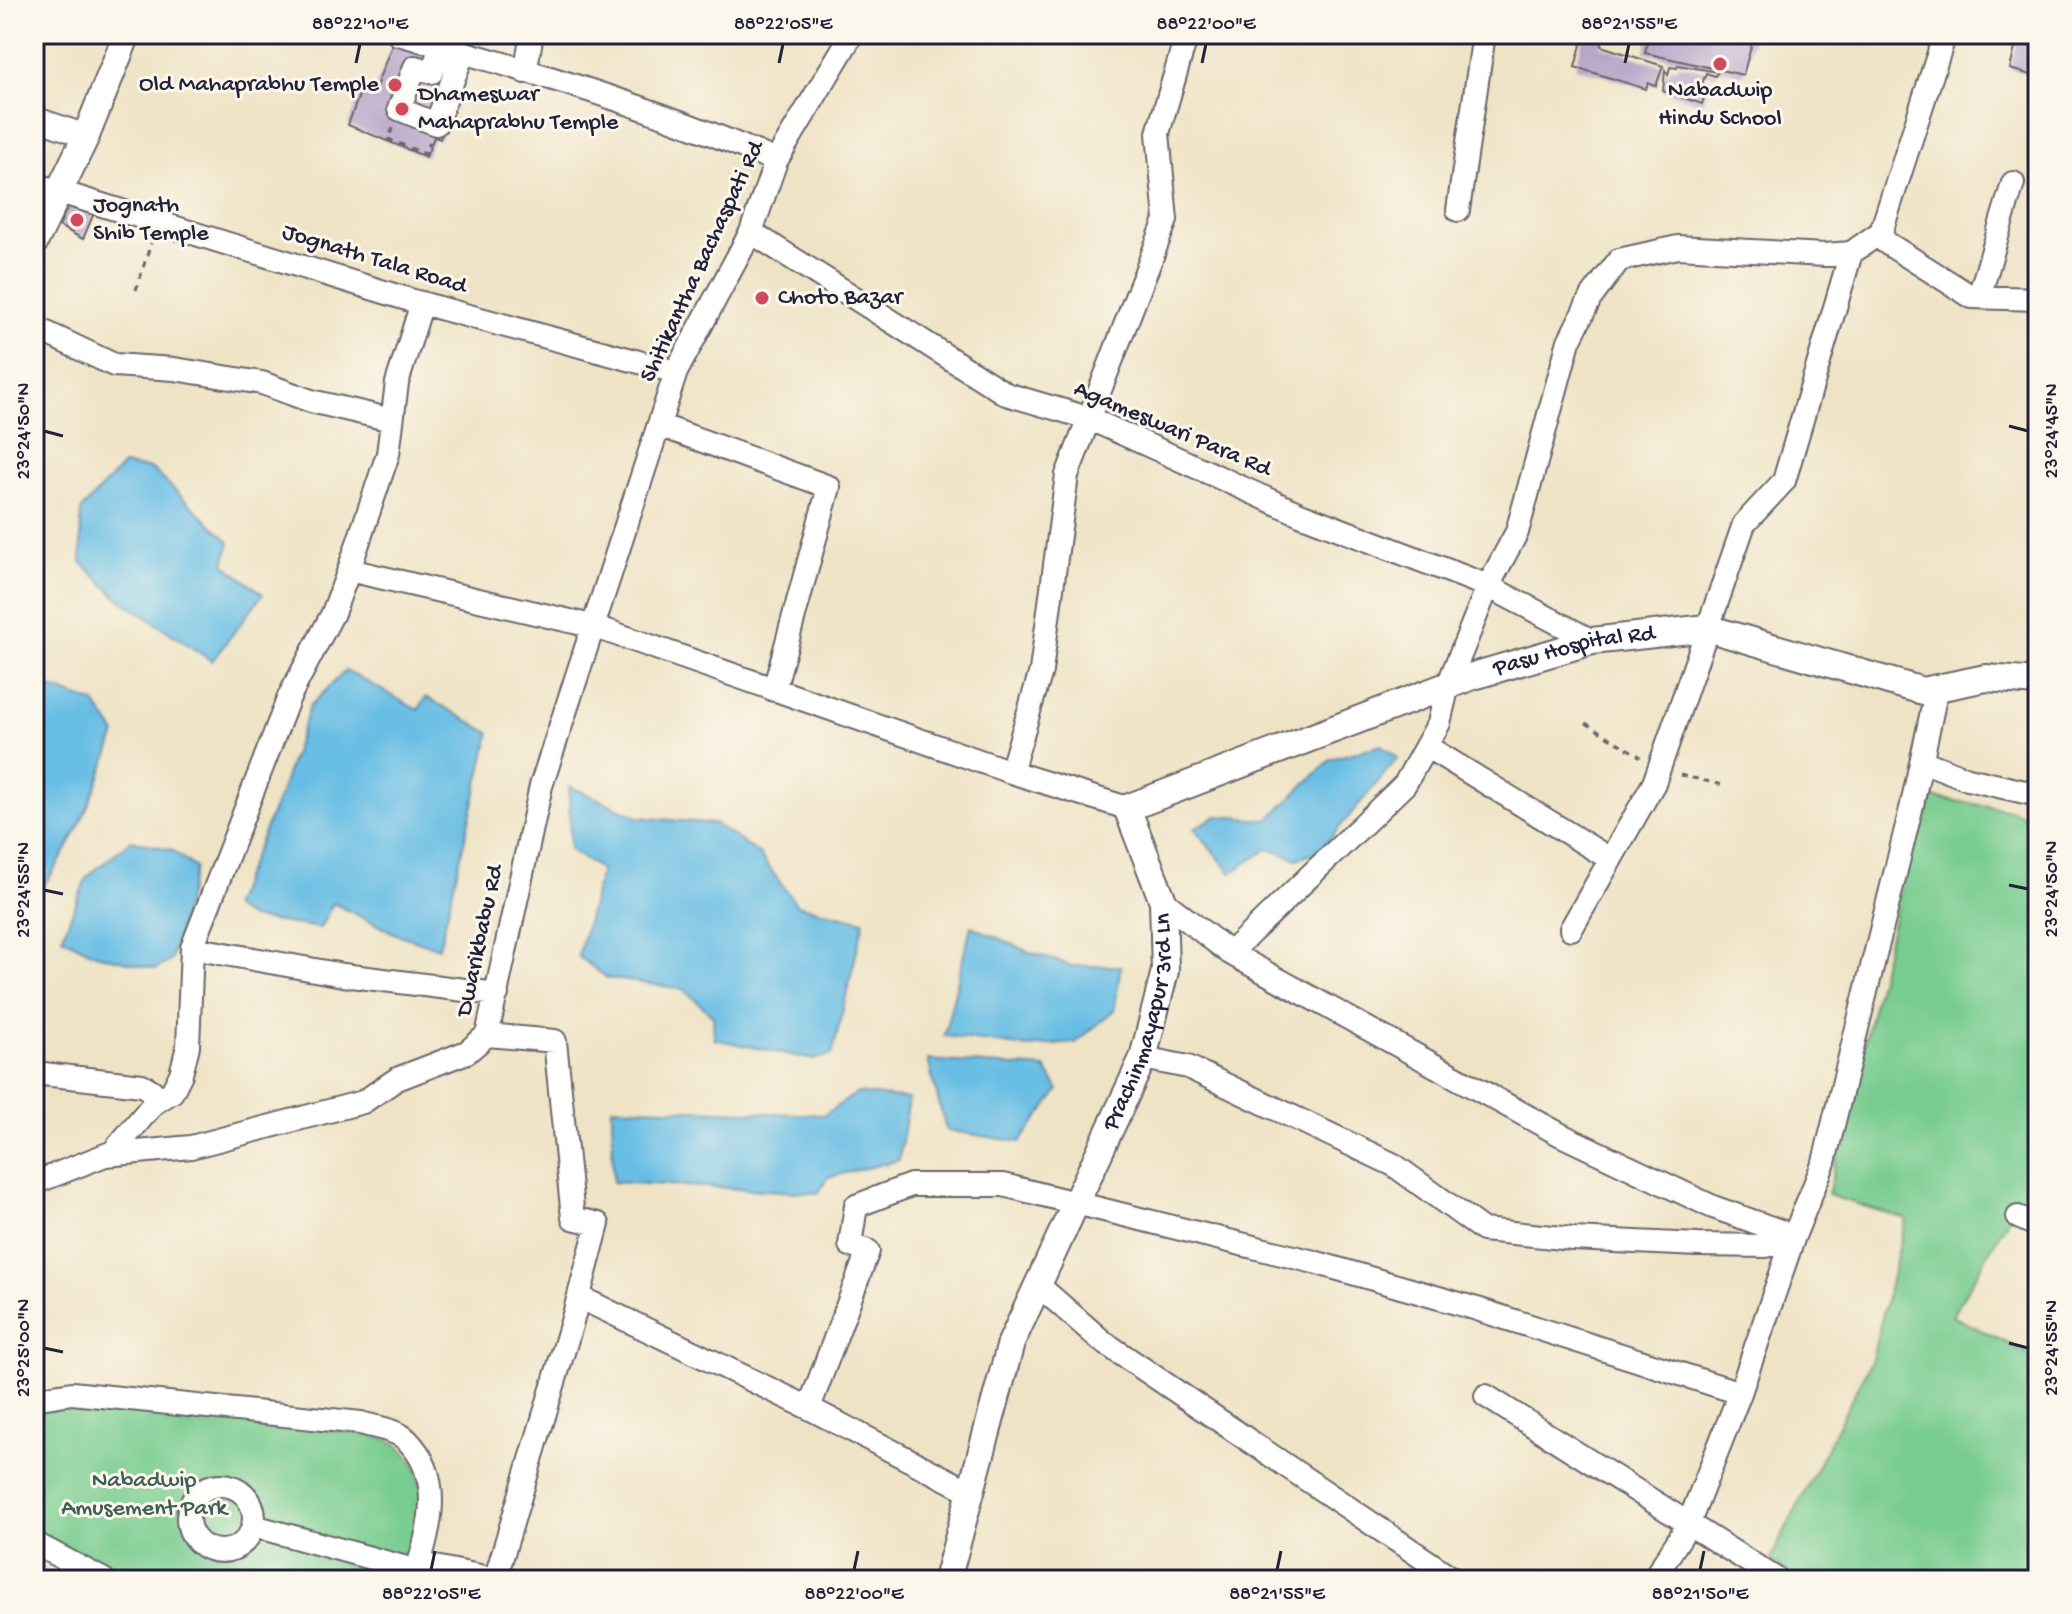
<svg xmlns="http://www.w3.org/2000/svg" width="2072" height="1614" viewBox="0 0 2072 1614" font-family="'Gochi Hand',sans-serif">
  <style>
    .green { fill: #78cc8f; stroke: #4d7765; stroke-width: 2 }
    .water { fill: #67bde4; stroke: #447090; stroke-width: 2 }
    .building { fill: #af9cc4 }
    .lines { fill: none; stroke-linecap: round; stroke-linejoin: round }
    .minor-casing { stroke: #6a666b; stroke-width: 26 }
    .major-casing { stroke: #6a666b; stroke-width: 30 }
    .path { stroke: #6a666b; stroke-width: 3; stroke-dasharray: 6 6; stroke-linecap: butt }
    .minor { stroke: #fff; stroke-width: 22 }
    .major { stroke: #fff; stroke-width: 26 }
    .ticks { fill: none; stroke: #22223b; stroke-width: 3 }
    .poi-dot { fill: #d1495b; stroke: #fbf7ec; stroke-width: 3 }
    .labels { text-anchor: middle; dominant-baseline: central; stroke-width: 6; stroke-linejoin: round; paint-order: stroke }
    .poi-label { font-size: 24px; fill: #22223b; stroke: #fbf7ec; text-anchor: start }
    .street-label { font-size: 24px; fill: #22223b; stroke: #fbf7ec }
    .park-label { font-size: 24px; fill: #405e58; stroke: #fbf7ec }
    .neatline { fill: none; stroke: #22223b; stroke-width: 3 }
    .ticks-label { font-size: 20px; text-anchor: middle; fill: #22223b }
  </style>
  <rect width="100%" height="100%" fill="#fbf7ec"/>
  <filter id="ink" filterUnits="userSpaceOnUse"><feTurbulence type="fractalNoise" baseFrequency=".0125" numOctaves="2"/><feDisplacementMap in="SourceGraphic" scale="16" xChannelSelector="R" yChannelSelector="G"/><feConvolveMatrix kernelMatrix="1 2 1 2 8 2 1 2 1" color-interpolation-filters="sRGB"/></filter>
  <filter id="wash" filterUnits="userSpaceOnUse"><feTurbulence type="fractalNoise" baseFrequency=".006" numOctaves="4" result="noise"/><feDisplacementMap in="SourceGraphic" scale="32" xChannelSelector="R" yChannelSelector="G"/><feGaussianBlur stdDeviation="1.8" result="paint"/><feColorMatrix in="noise" values="0 0 0 0 0 0 0 0 0 0 0 0 0 0 0 0 0 1.4 0 .05"/><feComposite in="paint" operator="in"/></filter>
  <g filter="url(#wash)">
    <rect width="100%" height="100%" fill="#efe3c5"/>
    <!-- green -->
    <path class="green" d="M1923 796 2012 810 2038 825V1218L2014 1209 1952 1316 2038 1358V1580H1797L1770 1560 1872 1359 1906 1219 1828 1195Z
      M75 1401 358 1433C370 1436 391 1438 399 1446 440 1482 415 1537 404 1580H124L34 1533V1413L38 1408Z"/>
    <!-- water -->
    <path class="water" d="M123 465 152 469 230 542 224 564 263 594 212 661 118 598 81 562V510Z
      M346 670 418 710 426 697 490 733 439 948 396 934 333 903 320 928 250 918 232 907 279 796 310 706Z
      M34 682 95 703 116 734C95 792 73 850 34 898Z
      M1381 745 1398 758 1319 852 1297 859 1269 848 1231 873 1194 828 1217 816 1268 820 1331 759Z
      M569 786 638 817 715 824 758 853 797 905 864 921 832 1055 814 1060 714 1039 713 1016 683 989 607 978 578 956 601 870 570 850Z
      M131 840 172 850 195 868 171 960 156 969 95 954 62 937 87 877Z
      M971 926 1029 952 1072 966H1121L1114 1011 1075 1043 1027 1047 944 1036Z
      M928 1060 1045 1068 1059 1090 1020 1142 946 1130Z
      M857 1093 909 1099 899 1160 829 1177 818 1193 613 1182 612 1107 824 1115Z"/>
    <g id="blocks">
      <!-- building -->
      <path class="building" d="M1584 34H1604L1601 46 1663 66 1656 86 1648 83 1646 89 1575 67Z
        M1649 34H1746L1754 36 1743 75 1645 53Z
        M2017 39 2038 45V77L2010 69Z
        M394 40 469 62 440 139 434 137 426 157 348 125 361 90 373 94Z
        M1678 65 1718 72 1715 76 1706 73 1702 84 1708 86 1702 104 1663 91 1665 70 1668 75 1670 67 1677 68Z
        M70 202 94 213 83 239 59 226Z"/>
    </g>
  </g>
  <g filter="url(#ink)">
    <use href="#blocks" fill-opacity="0" stroke="#6a666b" stroke-width="2"/>
    <g class="lines">
      <!-- minor casing -->
      <g class="minor-casing">
        <path id="minor" d="M398 34C525 69 655 107 776 161
          M437 58 459 64 436 124 399 109 415 67 432 72 441 46
          M525 72 532 34
          M34 118 86 136
          M34 184 410 300 676 372
          M1458 210 1484 34
          M751 232 1006 394 1088 418 1300 514 1488 586 1592 641
          M1881 232 1885 242 1972 297 2038 299
          M1979 297 2013 183
          M34 327 114 365 174 369 262 383 311 401 392 420
          M659 425 829 487 774 690
          M349 570 596 627 1011 772 1127 808
          M1426 746 1610 859
          M1922 761 1968 779 2038 795
          M1011 772 1041 671 1067 475 1166 220 1158 133 1187 34
          M1163 901 1230 953 1561 1135 1713 1207 1794 1236
          M1571 929 1654 783 1744 524 1784 481 1851 253
          M192 948 343 975 497 994
          M1230 953 1405 784 1426 746 1439 723 1448 685 1488 586 1517 532 1569 341 1590 299 1619 260 1678 247 1825 255 1851 253 1881 232 1945 34
          M487 1035 541 786 676 372 751 232 776 161 852 34
          M487 1035 555 1041 573 1218 598 1224 572 1322 495 1580
          M1143 1058 1188 1067 1394 1165 1483 1230 1573 1239 1698 1245 1766 1246 1792 1242
          M34 1073 142 1085 152 1091 154 1103 113 1152 34 1183
          M154 1103 172 1092 181 1074 188 1046 192 948 289 697 333 613 349 570 388 454 397 383 422 303
          M106 1155 191 1147 363 1102 397 1079 467 1052 487 1035
          M2018 1217 2038 1226
          M1038 1285 1102 1341 1455 1580
          M579 1297 809 1408 971 1492
          M1486 1396 1778 1580
          M34 1399 72 1393 361 1423C373 1427 398 1430 407 1440 447 1480 428 1534 414 1580
          M809 1408 868 1251 850 1245 856 1206 911 1185H1003L1314 1262 1477 1309 1740 1393
          M188 1518a33 33 0 1 1 66 0a33 33 0 1 1-66 0Z
          M254 1526 407 1568 418 1570 425 1565 499 1580
          M34 1543 104 1580
          M1653 1580 1688 1525 1740 1393 1794 1236 1824 1162 1912 805 1937 688"/>
      </g>
      <!-- major casing -->
      <g class="major-casing">
        <g id="major">
          <path d="M34 243 86 136 127 34"/>
          <path id="s1" d="M947 1580 1011 1343 1143 1058 1165 971 1163 901 1127 808 1470 677 1592 641 1707 628 1923 691 1986 678 2038 682"/>
        </g>
      </g>
      <!-- path -->
      <path class="path" d="M393 128 388 139 425 154 430 142
        M136 290 151 243
        M1586 723 1641 757
        M1680 775 1723 785"/>
      <!-- minor -->
      <use href="#minor" class="minor"/>
      <!-- major -->
      <use href="#major" class="major"/>
    </g>
  </g>
  <!-- ticks -->
  <path class="ticks" d="M356 63 360 44M779 63 783 44M1202 63 1206 44M1625 63 1629 44M2009 426 2028 431M44 431 63 436M2009 885 2028 889M44 890 63 894M2009 1343 2028 1348M44 1348 63 1352M431 1570 435 1551M854 1570 858 1551M1277 1570 1281 1551M1700 1570 1704 1551"/>
  <!-- markers -->
  <g class="poi-dot">
    <circle cx="1720" cy="64" r="8"/>
    <circle cx="395" cy="85" r="8"/>
    <circle cx="402" cy="109" r="8"/>
    <circle cx="77" cy="220" r="8"/>
    <circle cx="762" cy="298" r="8"/>
  </g>
  <g class="labels">
    <!-- poi labels -->
    <g class="poi-label">
      <text x="379" y="85" text-anchor="end">Old Mahaprabhu Temple</text>
      <text x="1720" y="91" text-anchor="middle">Nabadwip<tspan x="1720" dy="28">Hindu School</tspan></text>
      <text x="418" y="95">Dhameswar<tspan x="418" dy="28">Mahaprabhu Temple</tspan></text>
      <text x="93" y="206">Jognath<tspan x="93" dy="28">Shib Temple</tspan></text>
      <text x="778" y="298">Choto Bazar</text>
    </g>
    <!-- street labels -->
    <g class="street-label">
      <text transform="translate(374 260) rotate(17)">Jognath Tala Road</text>
      <text transform="translate(703 262) rotate(-65)">Shitikantha Bachaspati Rd</text>
      <text transform="translate(1172 430) rotate(23)">Agameswari Para Rd</text>
      <text stroke="none"><textPath href="#s1" startOffset="1294">Pasu Hospital Rd</textPath></text>
      <text transform="translate(481 941) rotate(-78)">Dwarikbabu Rd</text>
      <text stroke="none"><textPath href="#s1" startOffset="594">Prachinmayapur 3rd Ln</textPath></text>
    </g>
    <!-- park labels -->
    <g class="park-label">
      <text x="144" y="1481">Nabadwip<tspan x="144" dy="28">Amusement Park</tspan></text>
    </g>
  </g>
  <!-- margin -->
  <rect width="2072" height="1614" fill="none" stroke="#fbf7ec" stroke-width="88"/>
  <rect x="44" y="44" width="1984" height="1526" class="neatline"/>
  <g class="ticks-label">
    <text x="360" y="29">88°22'10"E</text>
    <text x="783" y="29">88°22'05"E</text>
    <text x="1206" y="29">88°22'00"E</text>
    <text x="1629" y="29">88°21'55"E</text>
    <text transform="translate(2050 431) rotate(-90)" y="7">23°24'45"N</text>
    <text transform="translate(22 431) rotate(-90)" y="7">23°24'50"N</text>
    <text transform="translate(2050 889) rotate(-90)" y="7">23°24'50"N</text>
    <text transform="translate(22 890) rotate(-90)" y="7">23°24'55"N</text>
    <text transform="translate(2050 1348) rotate(-90)" y="7">23°24'55"N</text>
    <text transform="translate(22 1348) rotate(-90)" y="7">23°25'00"N</text>
    <text x="431" y="1599">88°22'05"E</text>
    <text x="854" y="1599">88°22'00"E</text>
    <text x="1277" y="1599">88°21'55"E</text>
    <text x="1700" y="1599">88°21'50"E</text>
  </g>
</svg>
